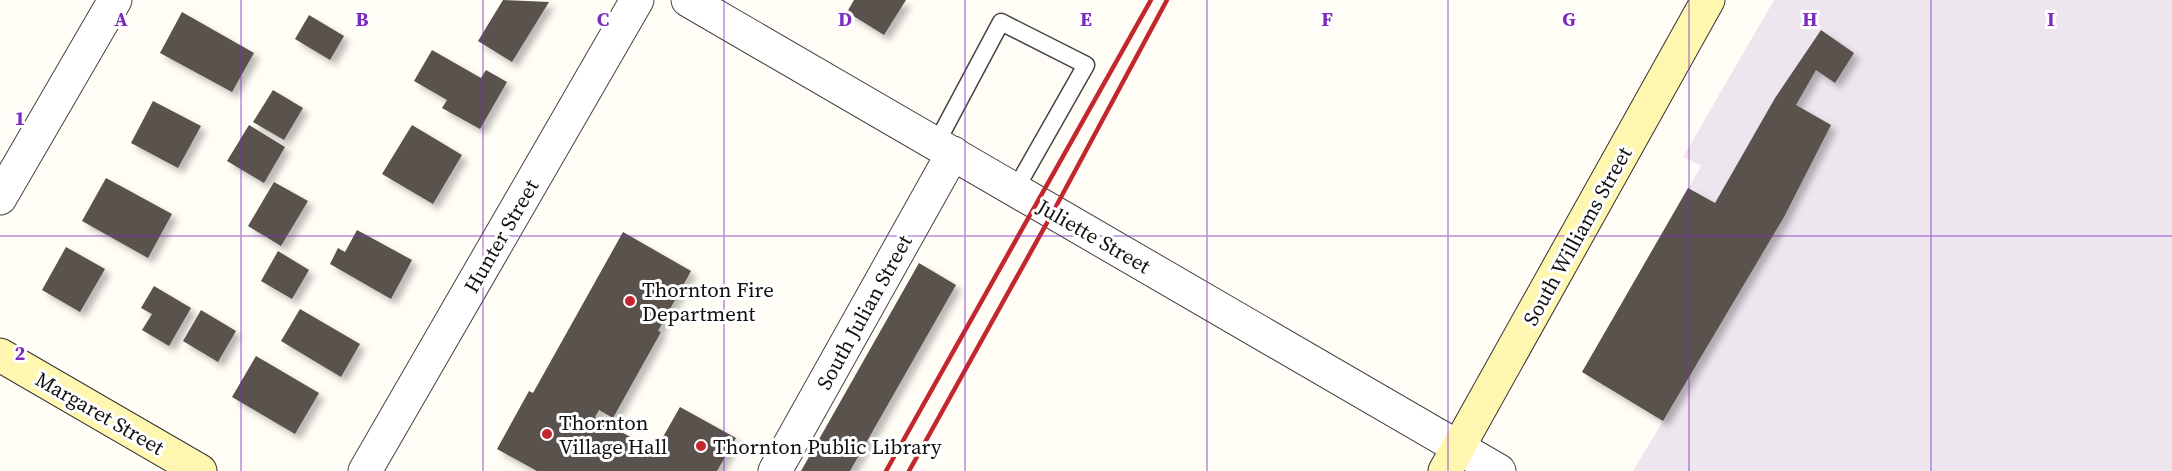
<svg xmlns="http://www.w3.org/2000/svg" width="2172" height="471" viewBox="0 0 2172 471" font-family="'Source Serif 4',serif">
  <style>
    .industrial { fill: #eee6ef }
    .building { fill: #5a524d; filter: url(#shadow) }
    .lines { fill: none; stroke-linecap: round; stroke-linejoin: round }
    .lane-casing { stroke: #444; stroke-width: 19 }
    .street-casing { stroke: #444; stroke-width: 35 }
    .secondary-casing { stroke: #333; stroke-width: 35 }
    .lane { stroke: #fff; stroke-width: 16 }
    .street { stroke: #fff; stroke-width: 33 }
    .secondary { stroke: #fff6b0; stroke-width: 33 }
    .rail { stroke: #c4262e; stroke-width: 4.5 }
    .grid { fill: none; stroke: #7b2cbf; stroke-width: 1.5; stroke-opacity: 0.55 }
    .poi-dot { fill: #c4262e; stroke: #fff; stroke-width: 2 }
    .labels { text-anchor: middle; dominant-baseline: central; stroke-width: 6; stroke-linejoin: round; paint-order: stroke }
    .street-label { font-size: 21px; fill: #111; stroke: #fff }
    .poi-label { font-size: 21px; fill: #111; stroke: #fff; text-anchor: start }
    .grid-label { font-size: 20px; text-anchor: middle; font-weight: bold; fill: #7b2cbf; stroke: #fff; stroke-width: 6; stroke-linejoin: round; paint-order: stroke }
  </style>
  <defs>
    <filter id="shadow"><feDropShadow dx="5.5" dy="5.5" stdDeviation="3" flood-color="#0004"/></filter>
  </defs>
  <rect width="100%" height="100%" fill="#fffdf5"/>
  <!-- industrial -->
  <path class="industrial" d="M1774 0H2172V471H1633L1663 421 1582 372 1701 166 1683 157Z"/>
  <!-- building -->
  <path class="building" d="M503 0 549 2 512 62 478 41Z
    M854 0H906L884 35 847 12Z
    M182 12 254 53 232 92 160 53Z
    M309 15 344 36 330 60 295 39Z
    M1821 30 1854 53 1835 83 1816 70 1796 105 1831 125 1784 217 1663 421 1582 372 1688 188 1715 203 1775 98Z
    M432 50 481 78 486 70 507 82 480 129 442 108 447 100 414 81Z
    M273 90 303 108 284 140 253 122Z
    M153 101 201 126 178 168 131 143Z
    M249 125 285 147 264 183 227 161Z
    M412 125 462 155 433 204 382 174Z
    M106 178 172 214 148 258 82 221Z
    M274 182 308 201 281 246 248 226Z
    M357 230 412 260 391 299 330 264 338 248 345 252Z
    M623 232 691 271 658 331 661 332 613 418 599 410 595 417 655 451 680 407 736 438 717 471H537L497 449 529 391 533 393Z
    M66 247 105 269 80 312 42 290Z
    M278 251 309 270 292 299 261 281Z
    M919 263 956 285 850 471H801Z
    M154 286 191 308 169 346 142 330 152 314 141 308Z
    M300 309 360 344 341 377 281 341Z
    M201 310 236 331 218 362 183 341Z
    M256 356 319 393 295 434 232 397Z"/>
  <g class="lines">
    <!-- lane casing -->
    <g class="lane-casing">
      <path id="lane" d="M936 144 1001 22 1086 65 1015 190"/>
    </g>
    <!-- street casing -->
    <g class="street-casing">
      <path id="street" d="M688 0 1499 471
        M0 198 115 0
        M365 471 637 0
        M775 471 953 153"/>
    </g>
    <!-- secondary casing -->
    <g class="secondary-casing">
      <path id="secondary" d="M0 355 200 471
        M1445 471 1708 0"/>
    </g>
    <!-- lane -->
    <use href="#lane" class="lane"/>
    <!-- street -->
    <use href="#street" class="street"/>
    <!-- secondary -->
    <use href="#secondary" class="secondary"/>
    <!-- rail -->
    <path class="rail" d="M886 471 1151 0
      M909 471 1053 212 1167 0"/>
  </g>
  <!-- grid -->
  <path class="grid" d="M241 0V471M483 0V471M724 0V471M965 0V471M1207 0V471M1448 0V471M1689 0V471M1931 0V471M0 236H2172"/>
  <!-- markers -->
  <g class="poi-dot">
    <circle cx="630" cy="301" r="6"/>
    <circle cx="547" cy="434" r="6"/>
    <circle cx="701" cy="446" r="6"/>
  </g>
  <g class="labels">
    <!-- street labels -->
    <g class="street-label">
      <text transform="translate(501 236) rotate(-60)">Hunter Street</text>
      <text transform="translate(1094 236) rotate(30)">Juliette Street</text>
      <text transform="translate(1577 236) rotate(-61)">South Williams Street</text>
      <text transform="translate(864 312) rotate(-61)">South Julian Street</text>
      <text transform="translate(100 413) rotate(30)">Margaret Street</text>
    </g>
    <!-- poi labels -->
    <g class="poi-label">
      <text x="642" y="289">Thornton Fire<tspan x="642" dy="24">Department</tspan></text>
      <text x="559" y="422">Thornton<tspan x="559" dy="24">Village Hall</tspan></text>
      <text x="713" y="446">Thornton Public Library</text>
    </g>
  </g>
  <g class="grid-label">
    <text x="121" y="26">A</text>
    <text x="362" y="26">B</text>
    <text x="603" y="26">C</text>
    <text x="845" y="26">D</text>
    <text x="1086" y="26">E</text>
    <text x="1327" y="26">F</text>
    <text x="1569" y="26">G</text>
    <text x="1810" y="26">H</text>
    <text x="2051" y="26">I</text>
    <text x="20" y="125">1</text>
    <text x="20" y="360">2</text>
  </g>
</svg>
